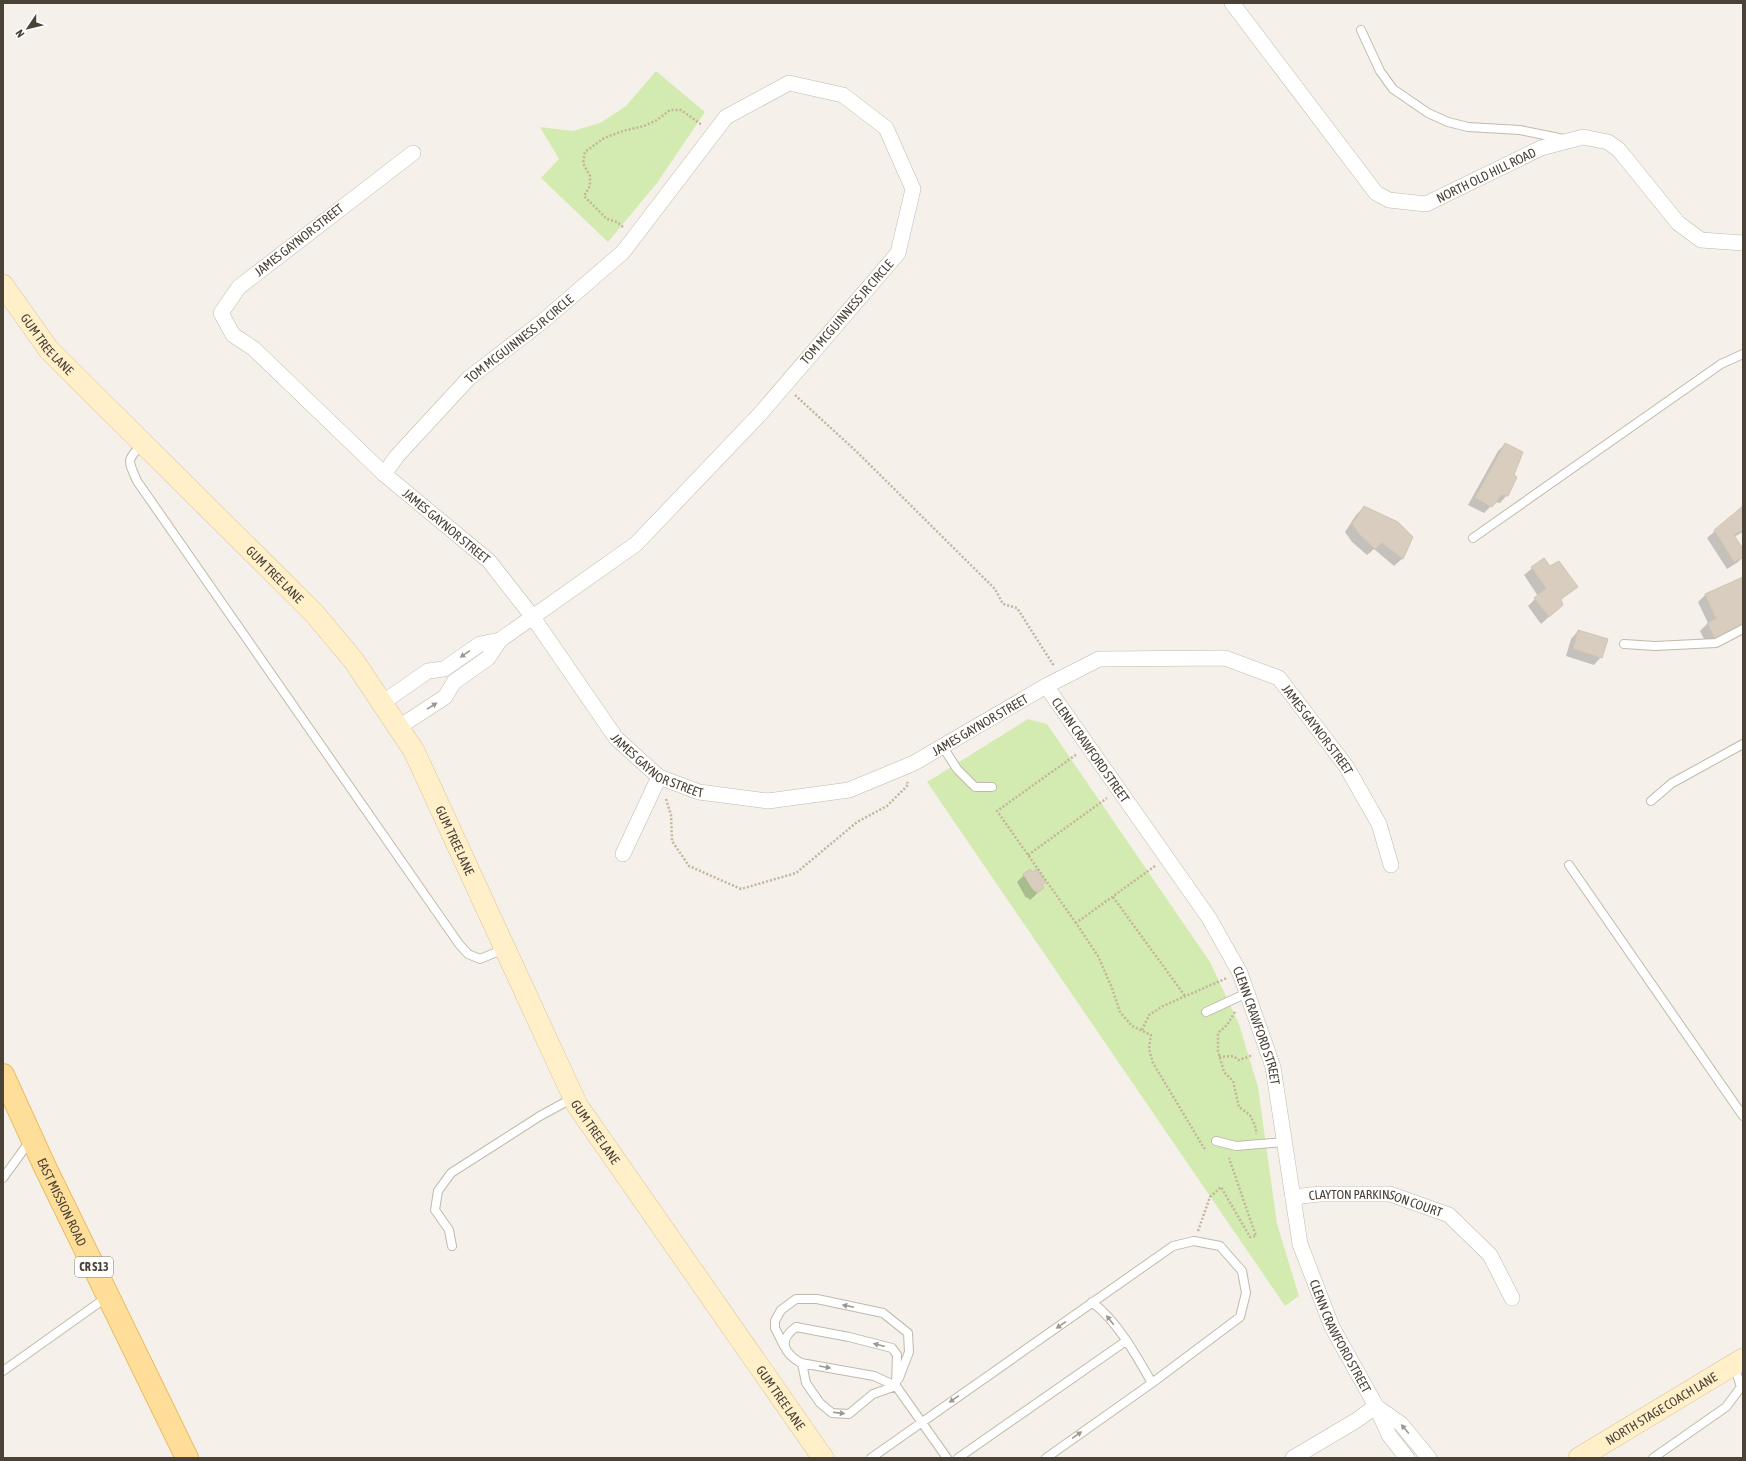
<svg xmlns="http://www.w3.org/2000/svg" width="1746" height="1461" viewBox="0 0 1746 1461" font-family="'Asap Condensed',sans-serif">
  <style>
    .green { fill: #d3ebb1 }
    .shadow { fill: #0003 }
    .building { fill: #d8cdbe; stroke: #d3c4b1 }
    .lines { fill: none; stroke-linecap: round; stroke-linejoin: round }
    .lane-casing { stroke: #c1b9ab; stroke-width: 10 }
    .street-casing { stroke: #c1b9ab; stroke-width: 16 }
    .secondary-casing { stroke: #d7c498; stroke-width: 22 }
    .primary-casing { stroke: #e9bc64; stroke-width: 24 }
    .path { stroke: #c4b49c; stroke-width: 2.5; stroke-dasharray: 2 2; stroke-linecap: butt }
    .lane { stroke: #fff; stroke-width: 8 }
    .street { stroke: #fff; stroke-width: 15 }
    .secondary { stroke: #fff0ca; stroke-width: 21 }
    .primary { stroke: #ffde99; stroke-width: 22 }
    .oneway { fill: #9b9791 }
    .labels { text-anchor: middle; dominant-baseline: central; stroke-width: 3.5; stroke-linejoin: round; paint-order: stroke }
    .shield { fill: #fff; stroke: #807b73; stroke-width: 1 }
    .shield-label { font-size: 12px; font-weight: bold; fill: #4a4237 }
    .street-label { font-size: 13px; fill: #4a4237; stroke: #fff }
  </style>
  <rect width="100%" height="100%" fill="#f5f1ea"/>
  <!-- green -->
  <path class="green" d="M656 71 705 112 657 183 608 242 541 178 559 159 540 127 573 131 600 123 626 106Z
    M1028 719 1047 724 1210 962 1239 1024 1258 1087 1277 1224 1299 1296 1285 1306 927 782Z"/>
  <!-- shadow -->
  <path class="shadow" d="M1505 444 1507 495 1500 503 1495 502 1484 513 1468 505 1498 451Z
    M1364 507 1412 537 1402 559 1394 566 1374 549 1367 555 1352 542 1345 532 1356 515Z
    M1743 507V532L1734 537 1743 551V557L1738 562 1727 569 1707 538Z
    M1543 559 1550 567 1576 587 1560 600 1562 605 1541 624 1528 606 1538 596 1524 575Z
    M1743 579V626L1708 647 1700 631 1708 623 1698 602 1705 595Z
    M1578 631 1601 657 1594 665 1566 656 1571 639Z
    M1024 875 1045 882 1041 886 1043 888 1030 900 1027 897 1026 898 1017 882Z"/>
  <!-- building -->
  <path class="building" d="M1505 443 1523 452 1514 475 1517 477 1508 496 1502 495 1492 507 1475 498Z
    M1364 506 1398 522 1413 537 1403 559 1382 543 1375 549 1359 534 1352 524Z
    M1743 506V530L1734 535 1743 549V557L1734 562 1714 530Z
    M1544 558 1550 566 1559 561 1578 587 1561 599 1563 605 1549 617 1534 598 1546 588 1531 567Z
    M1743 577V626L1716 640 1707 623 1716 619 1705 594Z
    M1578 630 1608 639 1602 658 1573 649Z
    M1030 869 1032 872 1037 869 1046 882 1042 885 1044 888 1037 893 1035 890 1034 891 1023 874Z"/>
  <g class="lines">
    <!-- lane casing -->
    <g class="lane-casing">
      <path id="lane" d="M1361 30 1380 71 1393 89 1428 113 1448 122 1468 127 1520 130 1564 139
        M142 444C126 461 128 460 137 481L459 944 468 954 480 959 504 949
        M1473 538 1721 364 1743 354
        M1624 644 1655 646 1716 643 1743 629
        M943 747 957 769 975 787H992
        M1651 801 1672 783 1743 744
        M1569 865 1743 1116
        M1206 1012 1247 993
        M1216 1141 1236 1146 1284 1142
        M3 1178 30 1141
        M452 1246 449 1230 435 1210 438 1191 451 1173 540 1116 573 1098
        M1092 1302C1118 1322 1136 1355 1152 1383
        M784 1346 775 1328V1321L781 1310 796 1299H817L883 1313 908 1333 909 1352 899 1378
        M802 1363 806 1383 820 1403 832 1413 849 1414 873 1394 896 1386
        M3 1371 107 1297
        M896 1386 897 1355 892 1348 849 1337 796 1327C777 1341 784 1353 801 1363L874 1376 896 1386 947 1458
        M871 1458 1173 1246 1194 1241 1220 1246 1242 1271 1246 1293 1240 1317 1152 1383 1046 1458
        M958 1458 1126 1341
        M1653 1458 1726 1407 1741 1387 1734 1365"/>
    </g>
    <!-- street casing -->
    <g class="street-casing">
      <g id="street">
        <path id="s1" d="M1232 3 1376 193 1389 200 1426 204 1541 148 1583 137 1608 142 1619 150 1678 223 1701 240 1743 243"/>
        <path id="s2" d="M413 153 239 287 221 313 233 335 253 348 384 474 489 561 532 616 616 738 659 777 699 792 768 801 849 790 914 763 1046 686 1099 659 1225 658 1279 678 1346 766 1379 824 1391 865"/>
        <path id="s3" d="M384 474 397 456 469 378 543 321 623 252 726 117 789 83 843 95 886 128 913 189 898 253 760 414 636 544 500 640 488 658 454 682 445 697 399 727"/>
        <path id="s4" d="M1046 686 1209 918 1240 973 1273 1067 1300 1244 1332 1327 1376 1406 1389 1435 1407 1458"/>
        <path d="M382 703 428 671 444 669 480 644 500 640"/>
        <path d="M623 854 659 777"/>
        <path id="s5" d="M1293 1197 1320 1194H1390L1449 1215 1490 1255 1512 1298"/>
        <path d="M1377 1407 1401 1424 1429 1458"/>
        <path d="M1293 1458 1357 1420 1376 1406"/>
      </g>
    </g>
    <!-- secondary casing -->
    <g class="secondary-casing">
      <g id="secondary">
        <path id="s6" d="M3 285 49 350 314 613 354 661 414 751 577 1105 823 1458"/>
        <path id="s7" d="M1579 1458 1743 1359"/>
      </g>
    </g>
    <!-- primary casing -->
    <g class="primary-casing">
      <g id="primary">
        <path id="s8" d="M3 1075 45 1167 187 1458"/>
      </g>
    </g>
    <!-- path -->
    <path class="path" d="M623 227 617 222 607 219 584 196 590 186V176L583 163 585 152 604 138 623 131 644 126 657 120 670 110H681L702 125
      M795 395 857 452 995 589 1003 604 1017 608 1054 666
      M666 799 671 815 672 841 689 866 741 889 796 873 857 822 887 806 908 785 907 782
      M1028 855 1107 798
      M1155 866 1076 923 1098 956 1112 988 1120 1012 1132 1026 1151 1035 1149 1049 1153 1063 1204 1148 1207 1150
      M1113 897 1185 996
      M1076 923 997 811 1077 754
      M1235 1012 1227 1025 1218 1033V1051L1224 1072 1233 1081 1239 1107 1250 1115 1256 1128V1134
      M1142 1030 1149 1015 1163 1006 1227 978
      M1219 1057 1233 1056 1239 1060 1253 1055
      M1198 1231 1210 1197 1221 1187 1250 1237 1256 1236 1229 1158"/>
    <!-- lane -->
    <use href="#lane" class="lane"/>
    <!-- street -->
    <use href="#street" class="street"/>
    <!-- secondary -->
    <use href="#secondary" class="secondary"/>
    <!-- primary -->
    <use href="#primary" class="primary"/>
  </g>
  <!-- one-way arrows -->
  <defs><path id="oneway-solid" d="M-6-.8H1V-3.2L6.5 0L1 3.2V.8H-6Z"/></defs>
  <g class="oneway">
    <use href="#oneway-solid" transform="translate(465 654) rotate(145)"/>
    <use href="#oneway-solid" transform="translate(432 706) rotate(-32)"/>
    <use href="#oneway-solid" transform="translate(848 1306) rotate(-168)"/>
    <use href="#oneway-solid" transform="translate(1110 1320) rotate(-128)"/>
    <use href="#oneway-solid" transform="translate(1061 1325) rotate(145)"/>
    <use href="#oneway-solid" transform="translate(879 1345) rotate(-165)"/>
    <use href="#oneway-solid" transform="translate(825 1367) rotate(10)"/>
    <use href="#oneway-solid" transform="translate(954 1399) rotate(145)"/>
    <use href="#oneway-solid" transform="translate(839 1413) rotate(7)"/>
    <use href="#oneway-solid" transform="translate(1405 1429) rotate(-130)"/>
    <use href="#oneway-solid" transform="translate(1077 1435) rotate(-35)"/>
  </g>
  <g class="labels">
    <!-- shield labels -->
    <rect class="shield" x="75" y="1257" width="38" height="20" rx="3"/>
    <g class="shield-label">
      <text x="94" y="1267">CR S13</text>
    </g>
    <!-- street labels -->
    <g class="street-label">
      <text stroke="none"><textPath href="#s1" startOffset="357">NORTH OLD HILL ROAD</textPath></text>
      <text transform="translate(299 240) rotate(-38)">JAMES GAYNOR STREET</text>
      <text transform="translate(847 312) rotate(-49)">TOM MCGUINNESS JR CIRCLE</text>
      <text stroke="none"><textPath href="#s3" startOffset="192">TOM MCGUINNESS JR CIRCLE</textPath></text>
      <text stroke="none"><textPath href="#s6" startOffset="74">GUM TREE LANE</textPath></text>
      <text stroke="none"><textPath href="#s2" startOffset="563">JAMES GAYNOR STREET</textPath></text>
      <text stroke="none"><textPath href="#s6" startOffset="398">GUM TREE LANE</textPath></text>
      <text stroke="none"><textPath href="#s2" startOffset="1235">JAMES GAYNOR STREET</textPath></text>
      <text stroke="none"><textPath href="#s2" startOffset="1619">JAMES GAYNOR STREET</textPath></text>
      <text stroke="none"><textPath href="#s4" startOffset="78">CLENN CRAWFORD STREET</textPath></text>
      <text stroke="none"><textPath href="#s2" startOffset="887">JAMES GAYNOR STREET</textPath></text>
      <text stroke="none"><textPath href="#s6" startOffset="722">GUM TREE LANE</textPath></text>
      <text stroke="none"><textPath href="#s4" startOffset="402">CLENN CRAWFORD STREET</textPath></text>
      <text stroke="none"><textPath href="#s6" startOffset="1046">GUM TREE LANE</textPath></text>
      <text stroke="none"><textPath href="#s8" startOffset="140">EAST MISSION ROAD</textPath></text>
      <text stroke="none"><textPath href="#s5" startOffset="84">CLAYTON PARKINSON COURT</textPath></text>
      <text stroke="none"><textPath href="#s4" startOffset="726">CLENN CRAWFORD STREET</textPath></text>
      <text stroke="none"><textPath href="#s6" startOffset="1370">GUM TREE LANE</textPath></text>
      <text stroke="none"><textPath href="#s7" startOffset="96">NORTH STAGE COACH LANE</textPath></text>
    </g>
  </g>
  <!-- border -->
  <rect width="1746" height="1461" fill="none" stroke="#4a4237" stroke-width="8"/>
  <!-- north arrow -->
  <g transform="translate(28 28) rotate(235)" stroke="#ffffff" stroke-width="3" paint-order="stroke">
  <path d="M0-3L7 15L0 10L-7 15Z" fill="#4a4237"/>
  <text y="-6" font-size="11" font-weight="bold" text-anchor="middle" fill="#4a4237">N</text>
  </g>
</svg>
